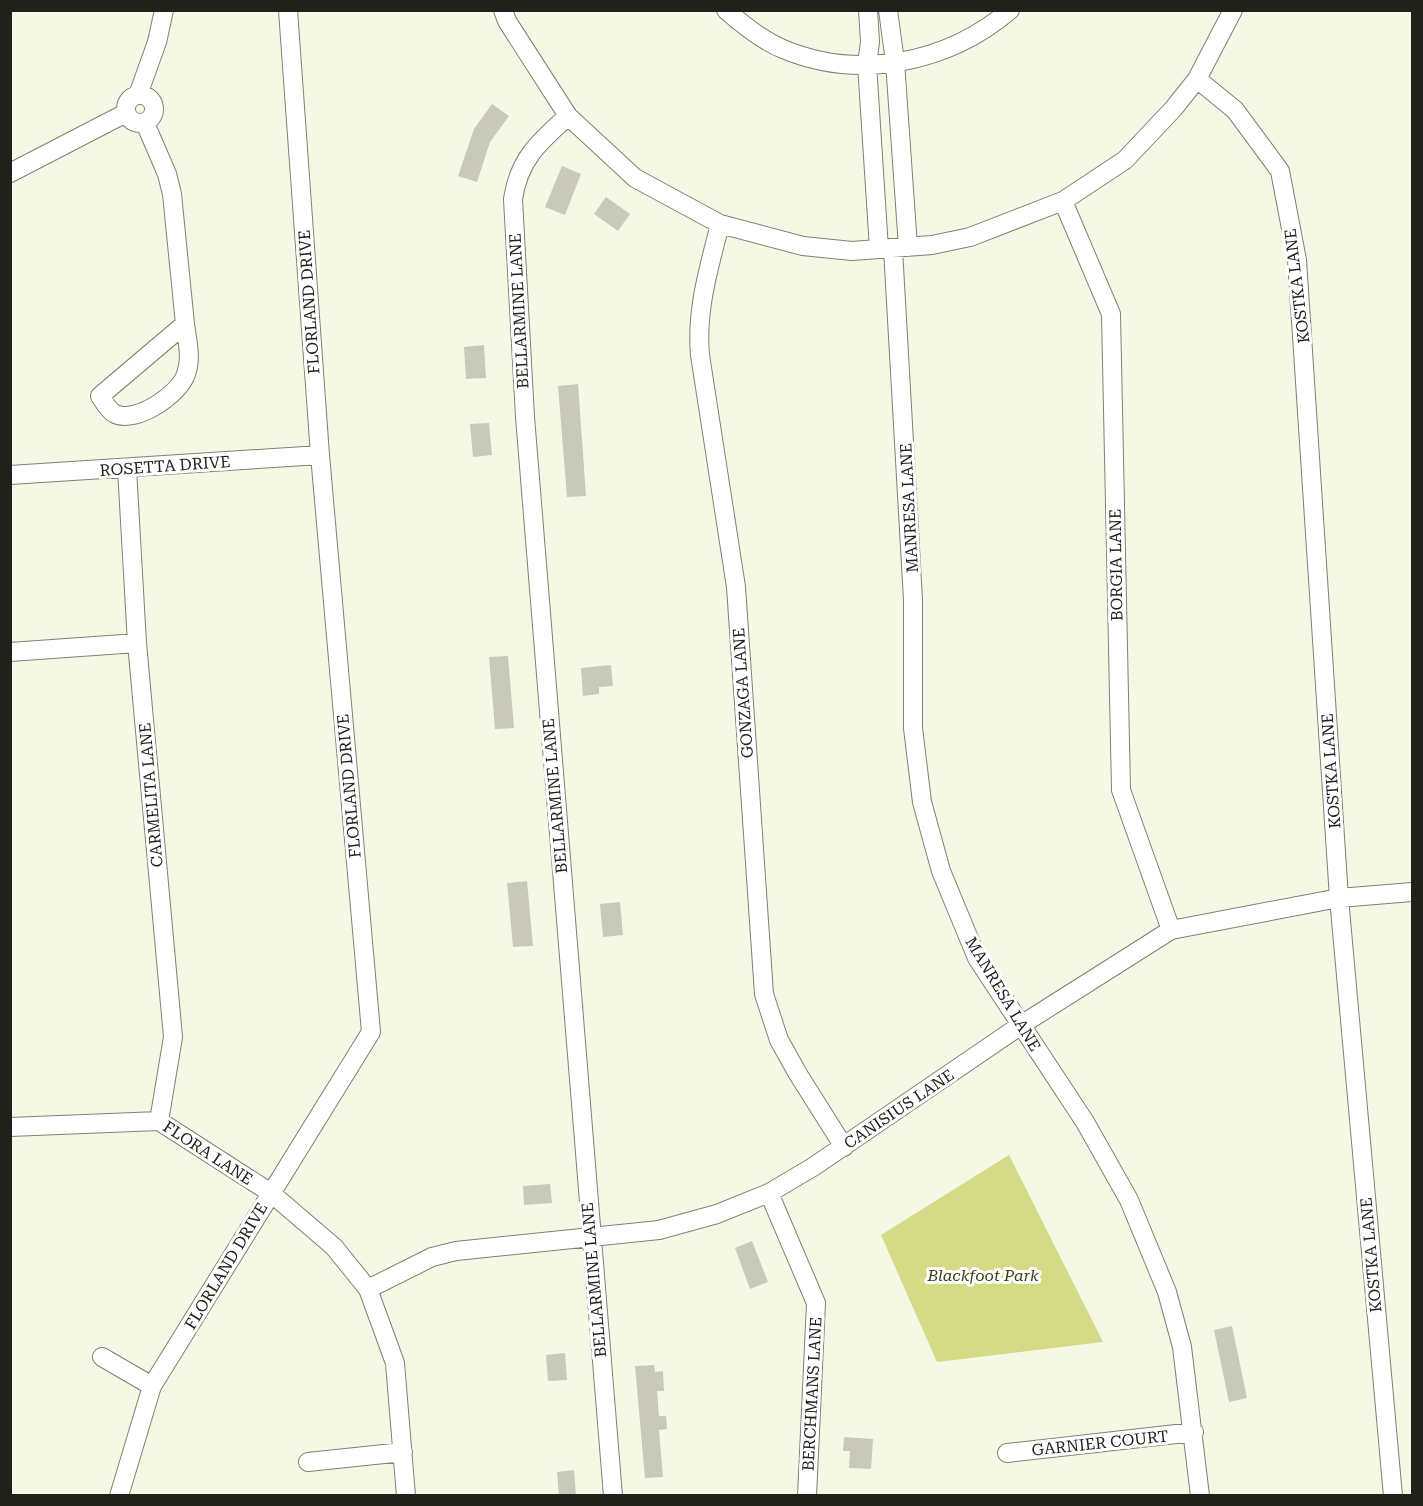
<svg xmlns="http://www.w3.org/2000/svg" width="1423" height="1506" viewBox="0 0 1423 1506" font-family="'Roboto Serif',serif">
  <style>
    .green { fill: #d4da86 }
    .building { fill: #c8c9b8 }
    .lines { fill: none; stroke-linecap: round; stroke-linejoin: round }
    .minor-casing { stroke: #808171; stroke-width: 20 }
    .minor { stroke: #fff; stroke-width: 18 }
    .labels { text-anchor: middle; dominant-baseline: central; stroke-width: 6; stroke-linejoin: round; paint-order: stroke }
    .street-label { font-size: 16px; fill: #20211b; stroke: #fff }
    .park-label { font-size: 16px; font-style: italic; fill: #3c3e16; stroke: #fff }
  </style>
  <rect width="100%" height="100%" fill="#f6f8e6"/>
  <!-- green -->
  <path class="green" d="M1009 1155 1103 1342 937 1362 881 1235Z"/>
  <!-- building -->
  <path class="building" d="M492 104 509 116 490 142 477 182 458 176 474 129Z
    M562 166 581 174 565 215 545 207Z
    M606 197 630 214 618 231 594 214Z
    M484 345 486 378 466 379 464 347Z
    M578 384 586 496 567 497 558 386Z
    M489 423 492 455 473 457 470 424Z
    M508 656 514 728 495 729 489 657Z
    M611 665 613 686 599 687V694L583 696 581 668Z
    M527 881 533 946 513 947 507 883Z
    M620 902 623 935 603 937 600 904Z
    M550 1184 552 1203 524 1205 523 1186Z
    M752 1241 768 1282 750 1289 735 1248Z
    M1232 1326 1247 1398 1229 1402 1214 1330Z
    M565 1353 567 1380 548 1381 546 1355Z
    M654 1365 655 1372 663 1371 664 1391H657L659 1416H666L667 1429 659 1430 663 1477 645 1478 635 1366Z
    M844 1437 873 1439 871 1469 849 1468 850 1451H843Z
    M574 1470 576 1496H559L557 1472Z"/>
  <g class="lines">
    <!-- minor casing -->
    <g class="minor-casing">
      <path id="minor" d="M503 10 507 21 568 116 635 178 720 224 803 246 852 251 932 245 970 237 1063 201 1125 160 1174 108 1197 79 1233 10
        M726 10C743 25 763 41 783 49 859 81 948 63 1010 10
        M868 10 870 42 867 64 879 249
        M888 10 895 62 908 247
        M1197 79 1235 110 1280 171 1297 260 1339 898 1393 1496
        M126 109a14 14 0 1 1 28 0a14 14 0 1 1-28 0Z
        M138 95 157 42 164 10
        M568 116C539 142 519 159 513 199L525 417 613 1496
        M145 123 167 174 172 194 185 324 100 396C104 402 109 411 115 414 136 424 180 394 186 374 192 358 187 340 185 324
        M10 173 126 113
        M1063 201 1111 314 1121 790 1171 930
        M720 224C709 268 696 309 700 355L736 587 764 994 779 1040 798 1074 844 1147
        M893 249 913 600V728L922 802 941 871 977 958 1085 1122 1129 1200 1167 1292 1182 1347 1200 1496
        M127 469 137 643 173 1037 159 1121
        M10 475 320 455
        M10 652 137 643
        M10 1127 159 1121 271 1193 334 1247 368 1289 395 1363 406 1496
        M769 1193 816 1303 807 1496
        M368 1289 432 1257 456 1251 659 1230 717 1214 769 1193 813 1167 1021 1025 1171 930 1339 898 1412 892
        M102 1357 152 1386
        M1007 1453 1194 1432
        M308 1462 403 1452
        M119 1496 152 1386 371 1032 320 455 288 10"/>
    </g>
    <!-- minor -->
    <use href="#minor" class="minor"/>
  </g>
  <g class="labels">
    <!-- street labels -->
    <g class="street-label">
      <text transform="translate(1297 286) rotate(-97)">KOSTKA LANE</text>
      <text transform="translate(309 302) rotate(-94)">FLORLAND DRIVE</text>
      <text transform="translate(519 311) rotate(-93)">BELLARMINE LANE</text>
      <text transform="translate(165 466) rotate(-4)">ROSETTA DRIVE</text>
      <text transform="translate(909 508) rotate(-93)">MANRESA LANE</text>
      <text transform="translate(1116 565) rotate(-91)">BORGIA LANE</text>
      <text transform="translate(743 693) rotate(-94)">GONZAGA LANE</text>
      <text transform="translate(1331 771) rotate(-94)">KOSTKA LANE</text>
      <text transform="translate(349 786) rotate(-95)">FLORLAND DRIVE</text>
      <text transform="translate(151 795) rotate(-95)">CARMELITA LANE</text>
      <text transform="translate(555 796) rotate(-95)">BELLARMINE LANE</text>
      <text transform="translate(1003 994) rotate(59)">MANRESA LANE</text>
      <text transform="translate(899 1109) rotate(-34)">CANISIUS LANE</text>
      <text transform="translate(208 1153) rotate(33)">FLORA LANE</text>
      <text transform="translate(1371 1255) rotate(-95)">KOSTKA LANE</text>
      <text transform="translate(226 1266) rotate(-59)">FLORLAND DRIVE</text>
      <text transform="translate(594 1280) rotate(-95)">BELLARMINE LANE</text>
      <text transform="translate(812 1394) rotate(-87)">BERCHMANS LANE</text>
      <text transform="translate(1100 1443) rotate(-6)">GARNIER COURT</text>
    </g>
    <!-- park labels -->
    <g class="park-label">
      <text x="983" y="1275">Blackfoot Park</text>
    </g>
  </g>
  <!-- border -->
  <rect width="1423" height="1506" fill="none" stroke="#20211b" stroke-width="24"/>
</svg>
